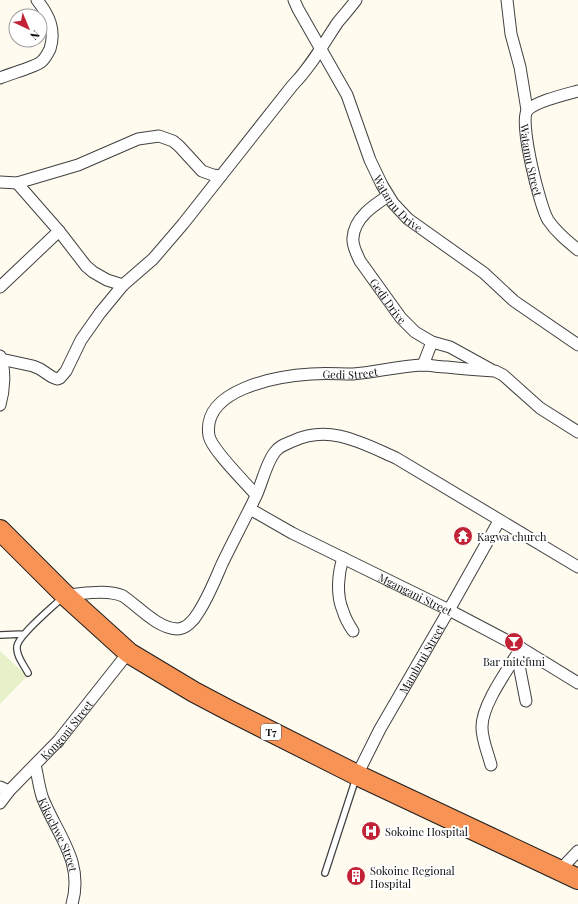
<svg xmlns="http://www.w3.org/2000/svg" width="578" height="904" viewBox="0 0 578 904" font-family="'Playfair Display',serif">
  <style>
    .pitch { fill: #e6f1ca }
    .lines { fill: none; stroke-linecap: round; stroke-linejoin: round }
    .lane-casing { stroke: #414141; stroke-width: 8 }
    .street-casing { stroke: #414141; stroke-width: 13 }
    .highway-casing { stroke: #1f1f1f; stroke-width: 22 }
    .lane { stroke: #fff; stroke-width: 5.5 }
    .street { stroke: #fff; stroke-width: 11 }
    .highway { stroke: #f79355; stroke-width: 20 }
    .labels { text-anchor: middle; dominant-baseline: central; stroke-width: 4; stroke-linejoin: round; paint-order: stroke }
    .shield { fill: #fff; stroke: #565656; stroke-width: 1 }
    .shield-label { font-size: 10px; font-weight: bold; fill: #0e0e0e }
    .street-label { font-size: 11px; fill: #0e0e0e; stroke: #fff }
    .poi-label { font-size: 11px; fill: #0e0e0e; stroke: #fff; text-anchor: start }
  </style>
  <rect width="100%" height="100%" fill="#fffbef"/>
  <!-- pitch -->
  <path class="pitch" d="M0 651 27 676 0 704Z"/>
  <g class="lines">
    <!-- lane casing -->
    <g class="lane-casing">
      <path id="lane" d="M0 635 24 634
        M28 673C24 665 16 656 17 647 17 636 54 606 63 597
        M325 873 356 778"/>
    </g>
    <!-- street casing -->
    <g class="street-casing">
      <g id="street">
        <path id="s1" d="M294 0 298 9 347 95 370 160 382 185 393 203 408 219 484 273 514 301 578 345"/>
        <path d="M507 0 511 34 520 67 527 110"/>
        <path d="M0 78C9 74 35 67 41 62 45 59 48 53 50 49 56 30 49 15 37 0"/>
        <path id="s2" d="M578 91C567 94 533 102 527 111 519 123 540 207 548 220 556 232 567 241 578 250"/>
        <path d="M0 182 17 183 78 165 138 139 159 136 173 141 179 146 202 171 213 175 221 176"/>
        <path d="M17 183 59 231 86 266 93 272 107 280 123 285"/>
        <path id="s3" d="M388 196C374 205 354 218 353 238 352 246 357 254 360 261L401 318 415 332 432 342 450 347 490 369"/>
        <path d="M0 287 59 231"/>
        <path d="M0 356C6 370 4 391 0 405"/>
        <path d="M1 359 33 366 40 369 52 377 57 379 60 378 66 371 81 340 100 313 123 285 153 259 183 224 292 86C311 67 323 44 338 22 344 15 350 8 356 0"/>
        <path d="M423 365 432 342"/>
        <path id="s4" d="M256 495C246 483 212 450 209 436 201 389 278 376 311 374 325 373 339 374 353 374 376 372 399 366 423 365 430 365 439 367 447 367 463 369 479 370 495 371L503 375 540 408 578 432"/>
        <path id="s5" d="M250 509 292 533 449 610 521 648 578 683"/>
        <path d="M343 558C338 574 336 595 343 611 345 618 349 625 353 631"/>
        <path d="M66 595C84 594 105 589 123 596 139 607 157 628 177 629 186 629 194 620 198 613 208 598 215 580 222 564 233 541 245 519 256 496 262 483 267 461 275 452 279 446 286 444 293 441 330 424 362 443 396 458L578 567"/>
        <path d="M517 655 526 701"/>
        <path id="s6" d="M35 765C38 776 39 789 43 799 58 836 84 862 72 904"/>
        <path d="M491 765C488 753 482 740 482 728 481 705 509 668 521 648"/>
        <path id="s7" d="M357 775 380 729 449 610 499 521"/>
        <path d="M0 787 9 791"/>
        <path id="s8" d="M0 803 9 791 59 740 124 658 129 653"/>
        <path d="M560 870 578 851"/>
      </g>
    </g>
    <!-- highway casing -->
    <g class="highway-casing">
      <path id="highway" d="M0 530 65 595 129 653 194 692 230 711 357 775 578 879"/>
    </g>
    <!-- lane -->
    <use href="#lane" class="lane"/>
    <!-- street -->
    <use href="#street" class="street"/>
    <!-- highway -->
    <use href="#highway" class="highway"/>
  </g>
  <!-- icons -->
  <defs>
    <g id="temple-disc" transform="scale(1)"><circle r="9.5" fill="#c12236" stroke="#fff"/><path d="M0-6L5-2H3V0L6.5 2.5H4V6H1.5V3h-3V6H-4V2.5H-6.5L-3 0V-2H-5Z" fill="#fff"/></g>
    <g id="bar-disc" transform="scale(1)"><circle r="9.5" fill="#c12236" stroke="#fff"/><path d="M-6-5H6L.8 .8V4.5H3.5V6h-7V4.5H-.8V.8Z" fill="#fff"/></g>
    <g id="hospital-disc" transform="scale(1)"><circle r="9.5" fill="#c12236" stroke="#fff"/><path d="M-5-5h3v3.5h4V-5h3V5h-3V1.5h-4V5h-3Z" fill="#fff"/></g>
    <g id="building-disc" transform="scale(1)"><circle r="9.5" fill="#c12236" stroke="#fff"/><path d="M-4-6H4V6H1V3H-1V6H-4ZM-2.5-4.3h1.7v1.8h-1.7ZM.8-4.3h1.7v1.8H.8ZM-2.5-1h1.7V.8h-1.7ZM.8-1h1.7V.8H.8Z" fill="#fff"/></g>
  </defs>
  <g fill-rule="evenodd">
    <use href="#temple-disc" x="463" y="536"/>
    <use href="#bar-disc" x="514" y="642"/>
    <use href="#hospital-disc" x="371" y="831"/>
    <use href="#building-disc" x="356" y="876"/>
  </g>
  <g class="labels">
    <!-- shield labels -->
    <rect class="shield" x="261" y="724" width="20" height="16" rx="3"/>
    <g class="shield-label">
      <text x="271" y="732">T7</text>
    </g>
    <!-- street labels -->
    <g class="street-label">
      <text stroke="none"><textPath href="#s2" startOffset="105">Watamu Street</textPath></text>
      <text stroke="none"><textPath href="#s1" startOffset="230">Watamu Drive</textPath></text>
      <text stroke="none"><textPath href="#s3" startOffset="130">Gedi Drive</textPath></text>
      <text stroke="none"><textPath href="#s4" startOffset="248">Gedi Street</textPath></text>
      <text stroke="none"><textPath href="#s5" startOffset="186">Mgangani Street</textPath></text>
      <text stroke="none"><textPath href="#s7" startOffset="133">Mambrui Street</textPath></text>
      <text stroke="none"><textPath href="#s8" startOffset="99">Kongoni Street</textPath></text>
      <text stroke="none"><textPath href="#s6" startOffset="74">Kikochwe Street</textPath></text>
    </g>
    <!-- poi labels -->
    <g class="poi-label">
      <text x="477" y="536">Kagwa church</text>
      <text x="514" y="661" text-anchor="middle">Bar mitefuni</text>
      <text x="385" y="831">Sokoine Hospital</text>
      <text x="370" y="870">Sokoine Regional<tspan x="370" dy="13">Hospital</tspan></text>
    </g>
  </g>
  <!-- north arrow -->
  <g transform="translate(28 28) rotate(136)"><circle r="19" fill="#ffffff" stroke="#9f9f9f"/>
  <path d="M0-3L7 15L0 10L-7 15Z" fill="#c12236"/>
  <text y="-6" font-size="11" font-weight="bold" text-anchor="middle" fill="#0e0e0e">N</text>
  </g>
</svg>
